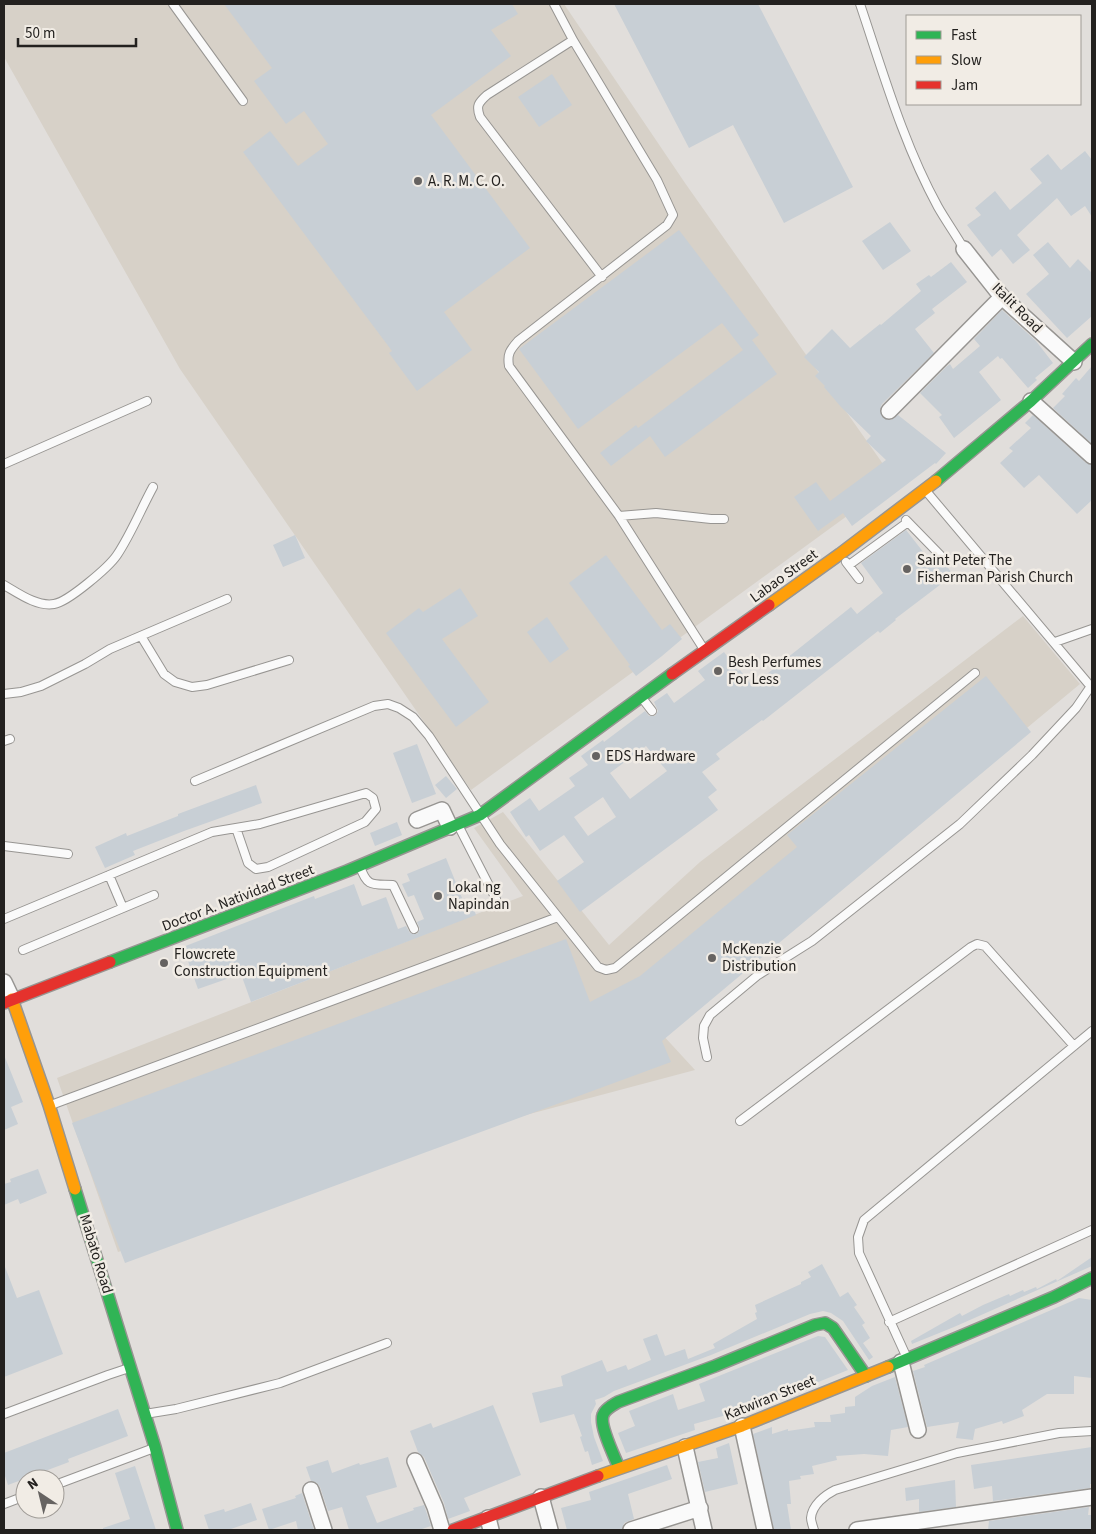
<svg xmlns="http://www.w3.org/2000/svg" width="1096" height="1534" viewBox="0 0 1096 1534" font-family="'Source Sans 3',sans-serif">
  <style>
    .built { fill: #d7d1c8 }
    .building { fill: #c8cfd5; fill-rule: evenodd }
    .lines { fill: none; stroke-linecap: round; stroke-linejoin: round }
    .lane-casing { stroke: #979592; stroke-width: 10 }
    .street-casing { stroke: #979592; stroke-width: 18 }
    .fast-casing { stroke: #979592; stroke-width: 14 }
    .slow-casing { stroke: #979592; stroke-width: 14 }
    .jam-casing { stroke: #979592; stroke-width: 14 }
    .lane { stroke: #fafafa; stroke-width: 8 }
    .street { stroke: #fafafa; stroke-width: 15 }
    .fast { stroke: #30b455; stroke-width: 11 }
    .slow { stroke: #ff9f0a; stroke-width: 11 }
    .jam { stroke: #e5322d; stroke-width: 11 }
    .poi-dot { fill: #666361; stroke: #f1ece5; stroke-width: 2 }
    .labels { text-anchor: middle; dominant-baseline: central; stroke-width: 5; stroke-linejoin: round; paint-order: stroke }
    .poi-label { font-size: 15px; fill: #23211f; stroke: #f1ece5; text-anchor: start }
    .street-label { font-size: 15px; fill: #23211f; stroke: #f1ece5 }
  </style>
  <rect width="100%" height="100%" fill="#e1dedb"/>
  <!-- built -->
  <path class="built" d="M4 4H564L685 183 895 481 471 790 180 369 4 57Z
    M1023 616 1080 684 660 1032 695 1070 484 1126 118 1252 57 1078 523 896 474 828 503 812 609 945 700 862Z"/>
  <!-- building -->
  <path class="building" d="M224 4H512L518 14 491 30 511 56 431 115 530 248 444 312 472 350 417 391 389 353 392 351 243 152 270 131 298 166 328 144 304 111 286 124 254 81 272 68Z
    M614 4H758L853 187 784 223 733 125 689 148Z
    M552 74 572 105 539 127 518 97Z
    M1085 151 1092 160V217L1085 206 1071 216 1057 198 1017 235 1030 250 1013 264 1001 249 992 257 967 225 981 215 975 208 995 191 1010 210 1042 183 1030 169 1048 154 1061 170Z
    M890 222 911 251 883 270 862 241Z
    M679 230 759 335 752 340 777 374 665 457 650 436 611 466 600 453 636 425 638 428 743 350 722 323 578 429 519 349Z
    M1048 242 1070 268 1078 259 1092 273V316L1067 338 1026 294 1049 274 1033 255Z
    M951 262 967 282 932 309 935 313 915 329 934 353 882 404 880 409 883 418 891 420 898 415 946 453 936 464 935 463 852 526 843 513 818 531 794 497 816 482 830 501 886 460 866 441 871 436 841 407 824 387 825 386 815 376 819 372 804 357 832 329 850 348 880 324 881 325 921 291 916 284 929 275 931 277Z
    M1002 310 1036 341 1053 363 1035 378 1037 380 1028 388 1002 358 1000 359 998 356 979 372 1001 400 954 438 939 417 942 415 920 393 946 367 950 364 953 369 980 346 974 339Z
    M1092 366V444L1053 408 1065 396 1062 394 1076 378 1079 381Z
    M1033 415 1086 463 1092 465V500L1077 514 1039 475 1024 488 1000 463 1013 451 1009 448 1031 428 1025 423Z
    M906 530 931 562 936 559 941 564 946 565 953 575 895 619 896 620 880 633 878 631 763 721 762 720 743 734 716 754 720 759 702 772 717 790 708 797 718 810 580 912 557 881 584 862 564 835 540 851 529 835 526 837 510 812 530 798 539 811 575 786 569 778 588 765 581 756 603 740 604 742 645 711 649 716H655L658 711 654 702 667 693 674 703 705 680 698 671 724 652 738 671 740 670 752 686 851 607 857 614 883 593 861 563ZM646 746 667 771 630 799 610 773ZM603 797 616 817 588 836 574 817Z
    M295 535 305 558 283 567 273 545Z
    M606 555 662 630 670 624 682 639 662 656 636 676 628 666 630 665 569 583Z
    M460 588 478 616 442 639 489 702 456 727 386 633 419 608 423 612Z
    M547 617 569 649 550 663 527 632Z
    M986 676 1031 732 662 1041 671 1062 125 1263 72 1123 566 939 590 1002 640 976 797 847 787 835Z
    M417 744 436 794 412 803 393 753Z
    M446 776 457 789 446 798 435 785Z
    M256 785 262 803 184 831 133 851 135 855 105 868 95 847 126 833 127 836 178 816V814Z
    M397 822 402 835 375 846 370 833Z
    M446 858 464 903 471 901 476 915 251 1002 241 974 198 989 183 947 314 896 315 899 354 884 362 906 386 897 398 929 406 926 410 933 417 934 420 929 417 922 424 919 414 895 408 897 402 884 410 881 407 874Z
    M4 1055 23 1102 11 1107 18 1124 4 1130Z
    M38 1169 47 1193 20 1204 18 1199 4 1205V1184L11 1182 10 1179Z
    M1092 1257V1266L954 1327 912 1344 911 1341 960 1313 962 1316 983 1305 1009 1294 1010 1296 1023 1290 1024 1292 1036 1287 1037 1289 1056 1279 1057 1281Z
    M822 1264 840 1297 848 1292 857 1305 854 1307 865 1323 862 1325 870 1338 863 1343 873 1357 869 1360 843 1321 831 1313 823 1311 810 1314 711 1355 614 1391 604 1397 595 1400 596 1404 591 1414V1422L594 1437 603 1461 592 1465 588 1451 585 1452 580 1437 582 1436 574 1414 540 1423 532 1393 563 1386 561 1376 602 1360 607 1372 626 1365 628 1370 651 1360 643 1339 657 1334 665 1356 685 1349 688 1359 715 1348 713 1344 757 1319 755 1313 757 1312 755 1305 801 1284V1282L811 1277 808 1272Z
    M4 1267H5L17 1298 39 1290 63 1354 4 1377Z
    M1079 1298 1092 1300V1378L1074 1376V1394H1047L1022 1410 1024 1416 1003 1424 1002 1421 975 1429 973 1440 956 1438 959 1422 927 1427 913 1371 925 1367 924 1365Z
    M818 1336 825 1337 848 1370 759 1406 694 1424 695 1430 626 1453 618 1433 635 1426 629 1411 673 1394 678 1410 705 1401 699 1384Z
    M895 1377 908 1427 891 1430 888 1456 864 1454 836 1456 837 1460 812 1466 814 1474 800 1476 801 1479 789 1481 791 1504H787L791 1530H774L753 1434 772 1427V1434L788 1429V1431L815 1427 814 1422H831L830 1415 845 1413V1407L855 1406V1397L872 1386Z
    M493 1405 521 1475 464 1498 470 1511 448 1519 444 1503 424 1457 418 1452 410 1431 431 1423 433 1428Z
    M118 1409 128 1436 68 1459 69 1462 8 1485 4 1473V1453Z
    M729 1443 738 1484 705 1492 698 1462 718 1458 716 1448Z
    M1092 1447V1471H1091L1092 1484H1090V1488L993 1501 992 1486 974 1489 971 1465Z
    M388 1457 397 1487 366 1496 377 1523 414 1510 413 1508 424 1505 431 1526 419 1530H349L342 1507 328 1511 320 1487 317 1483 311 1481 306 1467 328 1460 332 1473 359 1463 360 1465Z
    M667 1465 672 1479 628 1494 634 1519 624 1523 622 1530H567L561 1508 591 1500 589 1492Z
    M135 1466 156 1530H103V1528L130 1519 115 1473Z
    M955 1480 956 1507 919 1512V1499L906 1501 905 1488Z
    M302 1493 314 1530H298L296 1521 269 1530 262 1509 296 1498 295 1496Z
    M251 1503 257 1520 228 1530H209L204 1515 224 1509 225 1512Z
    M1089 1507 1088 1515H1092V1530H988L989 1521Z"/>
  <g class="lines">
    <!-- lane casing -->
    <g class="lane-casing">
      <path id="lane" d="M173 4 243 101
        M554 4 573 40 657 180 673 215 667 225 518 341C510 350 507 354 509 366L619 516 705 651
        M860 4C883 72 903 143 938 207 946 221 956 235 964 249
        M573 40 487 95C478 103 476 106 480 117L602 277
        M4 464 147 401
        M926 491 1092 688
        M619 516 656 513 711 519H724
        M906 520 945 560
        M846 562 859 579
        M849 565 908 522
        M4 585C18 593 37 607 54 604 68 602 109 567 117 555 131 534 141 509 153 487
        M141 636 164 674 175 682 192 687 207 685 289 660
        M1055 642 1092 629
        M4 694 21 692 41 686 85 664 110 649 227 599
        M642 698 652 711
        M4 741 10 739
        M195 781 374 706 388 704 399 708 413 717 429 736 500 844 598 967 606 970 615 968 975 673
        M458 825 496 899
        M4 846 68 854
        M360 866C367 888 373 884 393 885L414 929
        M109 875 123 908
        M4 919 212 832 260 824 366 793 373 798 376 809 365 822 268 867 256 869 248 863 236 828
        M23 950 154 895
        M707 1057 703 1038 704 1026 710 1015 758 975 812 941 960 824 1032 755 1076 708 1091 686
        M51 1105 558 917
        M740 1121 971 947 977 944 985 946 1074 1046
        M889 1322 1092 1230
        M907 1358 859 1253 858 1237 864 1220 1092 1031
        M4 1414 108 1375 129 1368
        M145 1414 176 1409 280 1383 387 1343
        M55 1485 154 1448
        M4 1504 25 1496
        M814 1530C813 1527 811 1521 811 1518 812 1505 825 1495 835 1490L957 1453 1059 1433 1092 1431"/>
    </g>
    <!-- street casing -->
    <g class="street-casing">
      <path id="street" d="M964 249 1002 297 1074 362
        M1031 401 1092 456
        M889 411 1002 297
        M417 820 442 810 450 827
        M4 982 12 999
        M901 1362 918 1430
        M742 1426 765 1530
        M685 1447 704 1530
        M415 1461 435 1507 442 1530
        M311 1490 324 1530
        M541 1497 550 1530
        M488 1518 491 1530
        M631 1530 700 1508
        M857 1530 1092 1497"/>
    </g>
    <!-- fast casing -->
    <g class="fast-casing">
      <path id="fast" d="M936 481 1031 401 1092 344
        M110 962 347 871 480 815 672 674
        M75 1189 155 1447 177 1530
        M888 1367 1054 1297 1092 1278
        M619 1468C615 1457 599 1426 603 1415 605 1409 613 1405 618 1402L715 1366 815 1325 825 1323 833 1328 866 1376"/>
    </g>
    <!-- slow casing -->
    <g class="slow-casing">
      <path id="slow" d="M769 605 840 554 936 481
        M12 999 49 1105 75 1189
        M598 1476 742 1426 888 1367"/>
    </g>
    <!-- jam casing -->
    <g class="jam-casing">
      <path id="jam" d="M672 674 769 605
        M4 1003 110 962
        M453 1530 598 1476"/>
    </g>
    <!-- lane -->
    <use href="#lane" class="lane"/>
    <!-- street -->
    <use href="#street" class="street"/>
    <!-- fast -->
    <use href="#fast" class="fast"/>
    <!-- slow -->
    <use href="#slow" class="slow"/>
    <!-- jam -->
    <use href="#jam" class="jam"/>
  </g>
  <!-- markers -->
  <g class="poi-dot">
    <circle cx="418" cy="181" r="5"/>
    <circle cx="907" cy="569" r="5"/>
    <circle cx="718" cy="671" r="5"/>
    <circle cx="596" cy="756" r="5"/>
    <circle cx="438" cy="896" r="5"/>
    <circle cx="712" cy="958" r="5"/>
    <circle cx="164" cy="963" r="5"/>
  </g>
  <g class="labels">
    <!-- poi labels -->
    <g class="poi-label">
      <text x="428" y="181">A. R. M. C. O.</text>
      <text x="917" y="560">Saint Peter The<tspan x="917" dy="17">Fisherman Parish Church</tspan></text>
      <text x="728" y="662">Besh Perfumes<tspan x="728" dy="17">For Less</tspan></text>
      <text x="606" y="756">EDS Hardware</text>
      <text x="448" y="887">Lokal ng<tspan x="448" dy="17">Napindan</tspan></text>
      <text x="722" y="949">McKenzie<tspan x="722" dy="17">Distribution</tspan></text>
      <text x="174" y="954">Flowcrete<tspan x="174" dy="17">Construction Equipment</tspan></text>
    </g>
    <!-- street labels -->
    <g class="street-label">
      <text transform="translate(1017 308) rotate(45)">Italit Road</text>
      <text transform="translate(784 576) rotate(-36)">Labao Street</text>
      <text transform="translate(238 898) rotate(-21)">Doctor A. Natividad Street</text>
      <text transform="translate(96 1254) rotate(73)">Mabato Road</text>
      <text transform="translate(770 1398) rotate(-22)">Katwiran Street</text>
    </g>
  </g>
  <!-- border -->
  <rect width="1096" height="1534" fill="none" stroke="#23211f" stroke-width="10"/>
  <!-- legend -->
  <rect x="906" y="15" width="175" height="90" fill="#f1ece5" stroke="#9f9b96"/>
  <rect x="916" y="31" width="25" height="8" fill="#30b455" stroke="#9f9b96"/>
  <text x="951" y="40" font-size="15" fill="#23211f">Fast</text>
  <rect x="916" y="56" width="25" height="8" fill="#ff9f0a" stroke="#9f9b96"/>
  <text x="951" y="65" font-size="15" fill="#23211f">Slow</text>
  <rect x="916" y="81" width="25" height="8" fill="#e5322d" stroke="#9f9b96"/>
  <text x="951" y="90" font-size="15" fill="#23211f">Jam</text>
  <!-- north arrow -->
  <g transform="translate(40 1494) rotate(325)"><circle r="24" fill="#f1ece5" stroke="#9f9b96"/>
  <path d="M0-4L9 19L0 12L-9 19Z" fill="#666361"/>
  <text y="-8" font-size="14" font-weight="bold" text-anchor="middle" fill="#23211f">N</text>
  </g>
  <!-- scale -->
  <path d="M18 38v8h118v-8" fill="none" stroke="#23211f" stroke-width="2.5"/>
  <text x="25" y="38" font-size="15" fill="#23211f" stroke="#f1ece5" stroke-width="4" paint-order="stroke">50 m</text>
</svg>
